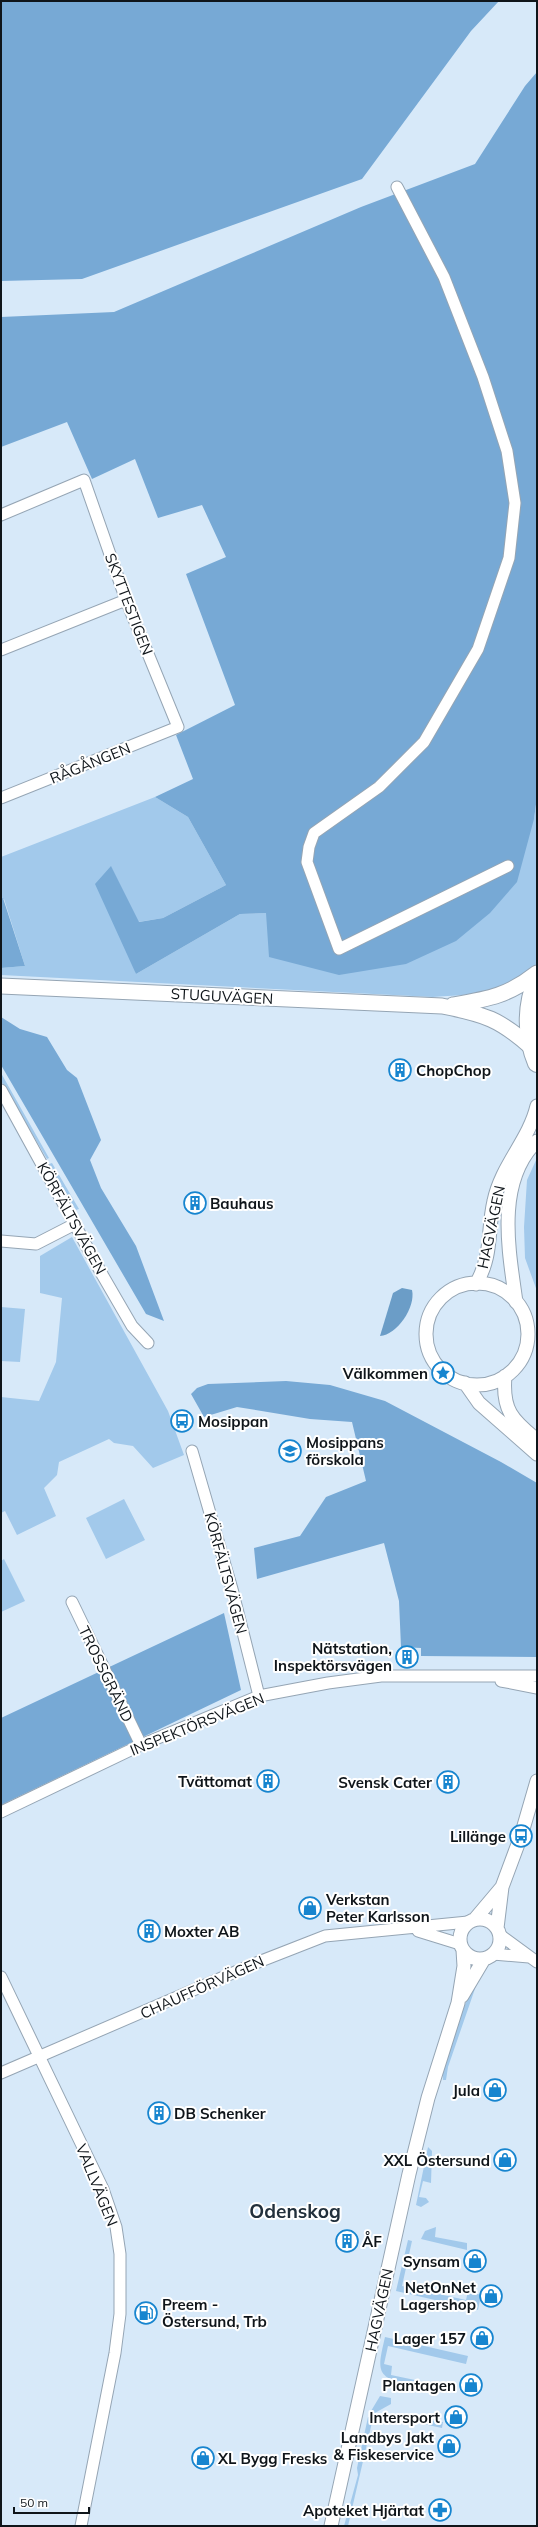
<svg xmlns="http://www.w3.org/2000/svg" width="538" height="2527" viewBox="0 0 538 2527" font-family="Mulish,sans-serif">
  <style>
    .green { fill: #a2c9eb }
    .forest { fill: #77a9d5 }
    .water { fill: #6b9dc7 }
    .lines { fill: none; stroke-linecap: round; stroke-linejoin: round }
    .minor-casing { stroke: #95a5b4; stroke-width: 13 }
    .tertiary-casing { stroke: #95a5b4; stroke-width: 15 }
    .secondary-casing { stroke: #95a5b4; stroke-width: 17 }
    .trunk-casing { stroke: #95a5b4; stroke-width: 20 }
    .minor { stroke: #fff; stroke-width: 11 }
    .tertiary { stroke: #fff; stroke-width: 13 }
    .secondary { stroke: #fff; stroke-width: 15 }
    .trunk { stroke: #fff; stroke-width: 18 }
    .labels { text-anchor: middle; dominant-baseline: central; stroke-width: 4; stroke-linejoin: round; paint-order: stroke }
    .street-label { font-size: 15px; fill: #0f151a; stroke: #fff }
    .poi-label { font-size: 15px; font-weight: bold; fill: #0f151a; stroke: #fff; text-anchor: end }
    .district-label { font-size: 19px; font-weight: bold; fill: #22303c; stroke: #fff }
  </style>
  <rect width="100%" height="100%" fill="#d7e9f9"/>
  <!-- green -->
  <path class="green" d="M155 797 188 817 226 885 163 918 138 922 111 867 136 974 240 914 266 913 534 819 537 797V965C512 996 470 994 433 997L1 975V968L25 966 4 899H1V857Z
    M1 1073 49 1158 47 1159 1 1081Z
    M537 1158V1291L525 1258 524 1227 527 1180Z
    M52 1163 79 1209 76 1210 49 1164Z
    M72 1237 168 1411 184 1455 153 1468 133 1446 114 1443 109 1439 59 1462 57 1475 44 1488 56 1516 17 1535 5 1511 1 1513V1397L39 1401 56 1362 62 1298 40 1293V1256Z
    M1 1307 25 1309 20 1362 1 1361Z
    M124 1499 145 1540 106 1559 86 1518Z
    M4 1559 25 1601 1 1612V1561Z
    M478 1980 448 2067 446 2080H443C441 2055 465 2001 478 1980Z
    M428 2147 432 2151 431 2183 423 2181 419 2197 426 2198 429 2202 421 2207 416 2205Z
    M436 2227 435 2237 467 2243V2250L421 2239 425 2231Z
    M408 2240 412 2241 402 2286 466 2300 468 2291 481 2295 478 2310 396 2291Z
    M385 2337 468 2356 466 2364 388 2346 384 2364 392 2366 391 2375 434 2384C427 2388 416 2385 409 2384 374 2378 378 2368 385 2337Z
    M380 2396 391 2398V2404L373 2414 371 2411Z
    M396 2415 443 2422 442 2428 391 2417Z
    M368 2417 373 2418 348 2526H344L358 2475 357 2468Z"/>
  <!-- forest -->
  <path class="forest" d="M1 1H499L471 31 362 179 82 279 1 281Z
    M537 72V797L534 819 517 882 490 913 456 941 406 964 339 975 269 957 266 913 240 914 136 974 95 884 111 866 139 922 163 918 226 885 188 817 155 797 193 779 176 735 235 705 186 574 226 557 202 505 158 518 135 459 92 479 67 422 1 447V317L114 312 361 207 475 164 525 86Z
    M3 898 25 966 1 968V899Z
    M1 1017 20 1029 47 1037 67 1070 77 1078 101 1140 90 1160 101 1188 136 1246 164 1321 146 1314 1 1065Z
    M286 1381 330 1385 385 1401 501 1462 537 1483V1657L421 1656V1648L401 1647 399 1601 384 1543 257 1579 254 1548 300 1536 326 1497 366 1481 352 1422 310 1419 237 1407 204 1417 191 1394 197 1388 208 1384Z
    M224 1613 241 1690 1 1805V1718Z"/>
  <!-- water -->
  <path class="water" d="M402 1288 412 1290C416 1307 397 1335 380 1336L393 1293Z"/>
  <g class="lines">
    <!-- minor casing -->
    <g class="minor-casing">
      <path id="minor" d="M397 187 444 277 483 377 507 451 515 503 509 558 478 649 424 742 379 787 314 833 309 847 307 862 339 949 508 866
        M1 515 84 480 126 600 178 727 1 798
        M1 650 126 600
        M1 1090 103 1276 132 1326 148 1343
        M1 1241 36 1244 75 1224
        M192 1451 232 1589 259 1696
        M72 1602 141 1745
        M501 1681 537 1688
        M1 1812 141 1745 259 1696 328 1683 381 1676H537
        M418 1931 460 1944
        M500 1935 537 1962
        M493 1954 529 1957
        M1 1977 103 2189 116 2227 120 2254V2314L115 2353 81 2526
        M1 2073 256 1963 325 1936 468 1922"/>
    </g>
    <!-- tertiary casing -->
    <g class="tertiary-casing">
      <path id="tertiary" d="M426 1334a51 51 0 1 1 102 0a51 51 0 1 1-102 0Z
        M476 1284C493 1255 487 1231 494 1201 501 1166 529 1140 537 1106
        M516 1302C509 1251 495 1182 537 1141
        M505 1376C502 1410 512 1420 537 1440
        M465 1383 479 1403 537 1454
        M460 1939a20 20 0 1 1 40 0a20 20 0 1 1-40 0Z
        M475 1919 502 1887
        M497 1928 502 1887 521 1836 537 1781
        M462 1996 484 1959
        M331 2526 409 2174 428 2098 458 2003 464 1966 463 1950"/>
    </g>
    <!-- secondary casing -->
    <g class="secondary-casing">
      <path id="secondary" d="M1 986 442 1006C484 1014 500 1019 532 1048
        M453 1005C488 999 508 996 537 973"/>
    </g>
    <!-- trunk casing -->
    <g class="trunk-casing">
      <path id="trunk" d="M537 980C526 1005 526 1037 537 1063"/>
    </g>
    <!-- minor -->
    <use href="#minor" class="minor"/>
    <!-- tertiary -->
    <use href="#tertiary" class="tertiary"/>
    <!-- secondary -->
    <use href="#secondary" class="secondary"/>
    <!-- trunk -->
    <use href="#trunk" class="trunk"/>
  </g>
  <!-- icons -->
  <defs>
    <g id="building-ring" transform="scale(1.15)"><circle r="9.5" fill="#fff" stroke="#1785cf" stroke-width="1.5"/><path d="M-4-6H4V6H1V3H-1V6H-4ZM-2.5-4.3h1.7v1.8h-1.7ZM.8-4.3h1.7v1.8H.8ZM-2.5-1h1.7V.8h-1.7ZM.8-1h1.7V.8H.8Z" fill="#1785cf"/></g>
    <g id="sight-ring" transform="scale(1.15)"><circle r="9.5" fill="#fff" stroke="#1785cf" stroke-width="1.5"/><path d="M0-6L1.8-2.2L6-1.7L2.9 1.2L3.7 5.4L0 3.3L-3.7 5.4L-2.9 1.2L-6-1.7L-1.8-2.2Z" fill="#1785cf"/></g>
    <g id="bus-ring" transform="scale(1.15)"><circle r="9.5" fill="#fff" stroke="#1785cf" stroke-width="1.5"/><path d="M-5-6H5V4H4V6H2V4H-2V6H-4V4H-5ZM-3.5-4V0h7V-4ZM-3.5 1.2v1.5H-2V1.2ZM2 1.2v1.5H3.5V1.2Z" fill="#1785cf"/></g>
    <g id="school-ring" transform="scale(1.15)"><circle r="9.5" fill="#fff" stroke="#1785cf" stroke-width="1.5"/><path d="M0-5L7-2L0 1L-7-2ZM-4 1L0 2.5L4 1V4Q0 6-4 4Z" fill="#1785cf"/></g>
    <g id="shop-ring" transform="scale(1.15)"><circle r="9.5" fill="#fff" stroke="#1785cf" stroke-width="1.5"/><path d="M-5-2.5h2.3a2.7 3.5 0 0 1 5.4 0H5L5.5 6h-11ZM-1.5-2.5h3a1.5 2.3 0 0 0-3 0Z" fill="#1785cf"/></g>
    <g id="fuel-ring" transform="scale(1.15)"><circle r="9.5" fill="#fff" stroke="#1785cf" stroke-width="1.5"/><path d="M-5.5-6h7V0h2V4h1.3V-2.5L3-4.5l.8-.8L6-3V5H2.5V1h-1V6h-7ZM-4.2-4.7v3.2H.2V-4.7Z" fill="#1785cf"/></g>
    <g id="pharmacy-ring" transform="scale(1.15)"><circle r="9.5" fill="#fff" stroke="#1785cf" stroke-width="1.5"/><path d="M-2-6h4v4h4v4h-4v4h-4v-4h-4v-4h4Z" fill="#1785cf"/></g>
  </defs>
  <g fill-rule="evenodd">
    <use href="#building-ring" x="400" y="1070"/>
    <use href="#building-ring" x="195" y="1203"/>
    <use href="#sight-ring" x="443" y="1373"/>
    <use href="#bus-ring" x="182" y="1421"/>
    <use href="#school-ring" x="290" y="1451"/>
    <use href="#building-ring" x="407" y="1657"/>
    <use href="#building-ring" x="268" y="1781"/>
    <use href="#building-ring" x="448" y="1782"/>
    <use href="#bus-ring" x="521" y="1836"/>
    <use href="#shop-ring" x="310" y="1908"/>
    <use href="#building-ring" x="149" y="1931"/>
    <use href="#shop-ring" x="495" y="2090"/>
    <use href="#building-ring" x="159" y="2113"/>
    <use href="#shop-ring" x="505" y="2160"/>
    <use href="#building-ring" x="347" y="2241"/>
    <use href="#shop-ring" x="475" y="2261"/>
    <use href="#shop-ring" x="491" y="2296"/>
    <use href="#fuel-ring" x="146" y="2313"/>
    <use href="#shop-ring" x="482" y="2338"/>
    <use href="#shop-ring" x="471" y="2385"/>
    <use href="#shop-ring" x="456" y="2417"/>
    <use href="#shop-ring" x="449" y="2446"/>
    <use href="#shop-ring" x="203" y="2458"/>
    <use href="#pharmacy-ring" x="440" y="2510"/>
  </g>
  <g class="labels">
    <!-- street labels -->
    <g class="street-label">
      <text transform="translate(129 604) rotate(69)">SKYTTESTIGEN</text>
      <text transform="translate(90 763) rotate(-22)">RÅGÅNGEN</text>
      <text transform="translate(222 996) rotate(3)">STUGUVÄGEN</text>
      <text transform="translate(72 1218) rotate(61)">KÖRFÄLTSVÄGEN</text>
      <text transform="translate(491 1227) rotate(-78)">HAGVÄGEN</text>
      <text transform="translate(226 1573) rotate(75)">KÖRFÄLTSVÄGEN</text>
      <text transform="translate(106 1674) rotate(64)">TROSSGRÄND</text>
      <text transform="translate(197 1724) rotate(-22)">INSPEKTÖRSVÄGEN</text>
      <text transform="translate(202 1987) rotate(-24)">CHAUFFÖRVÄGEN</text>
      <text transform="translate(97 2185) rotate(68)">VALLVÄGEN</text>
      <text transform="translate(379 2310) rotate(-78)">HAGVÄGEN</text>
    </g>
    <!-- poi labels -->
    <g class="poi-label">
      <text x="416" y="1070" text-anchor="start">ChopChop</text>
      <text x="210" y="1203" text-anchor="start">Bauhaus</text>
      <text x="428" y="1373">Välkommen</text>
      <text x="198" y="1421" text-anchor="start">Mosippan</text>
      <text x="306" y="1442" text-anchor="start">Mosippans<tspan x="306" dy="17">förskola</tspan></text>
      <text x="392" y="1648">Nätstation,<tspan x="392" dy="17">Inspektörsvägen</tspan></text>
      <text x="252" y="1781">Tvättomat</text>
      <text x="432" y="1782">Svensk Cater</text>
      <text x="506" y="1836">Lillänge</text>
      <text x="326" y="1899" text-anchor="start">Verkstan<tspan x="326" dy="17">Peter Karlsson</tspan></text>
      <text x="164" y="1931" text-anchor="start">Moxter AB</text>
      <text x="480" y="2090">Jula</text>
      <text x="174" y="2113" text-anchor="start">DB Schenker</text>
      <text x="490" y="2160">XXL Östersund</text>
      <text x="362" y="2241" text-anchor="start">ÅF</text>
      <text x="460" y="2261">Synsam</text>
      <text x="476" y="2287">NetOnNet<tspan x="476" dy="17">Lagershop</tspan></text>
      <text x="162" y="2304" text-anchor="start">Preem -<tspan x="162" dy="17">Östersund, Trb</tspan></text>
      <text x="466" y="2338">Lager 157</text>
      <text x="456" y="2385">Plantagen</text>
      <text x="440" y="2417">Intersport</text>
      <text x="434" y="2437">Landbys Jakt<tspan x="434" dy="17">&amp; Fiskeservice</tspan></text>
      <text x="218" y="2458" text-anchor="start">XL Bygg Fresks</text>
      <text x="424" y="2510">Apoteket Hjärtat</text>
    </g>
    <!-- district labels -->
    <g class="district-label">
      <text x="295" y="2211">Odenskog</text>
    </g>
  </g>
  <!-- border -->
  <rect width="538" height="2527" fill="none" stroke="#0f151a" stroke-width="4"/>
  <!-- scale -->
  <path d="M14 2507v6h75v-6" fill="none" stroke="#0f151a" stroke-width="2"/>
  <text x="20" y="2507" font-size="12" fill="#0f151a" stroke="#ffffff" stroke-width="3" paint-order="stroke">50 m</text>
</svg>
